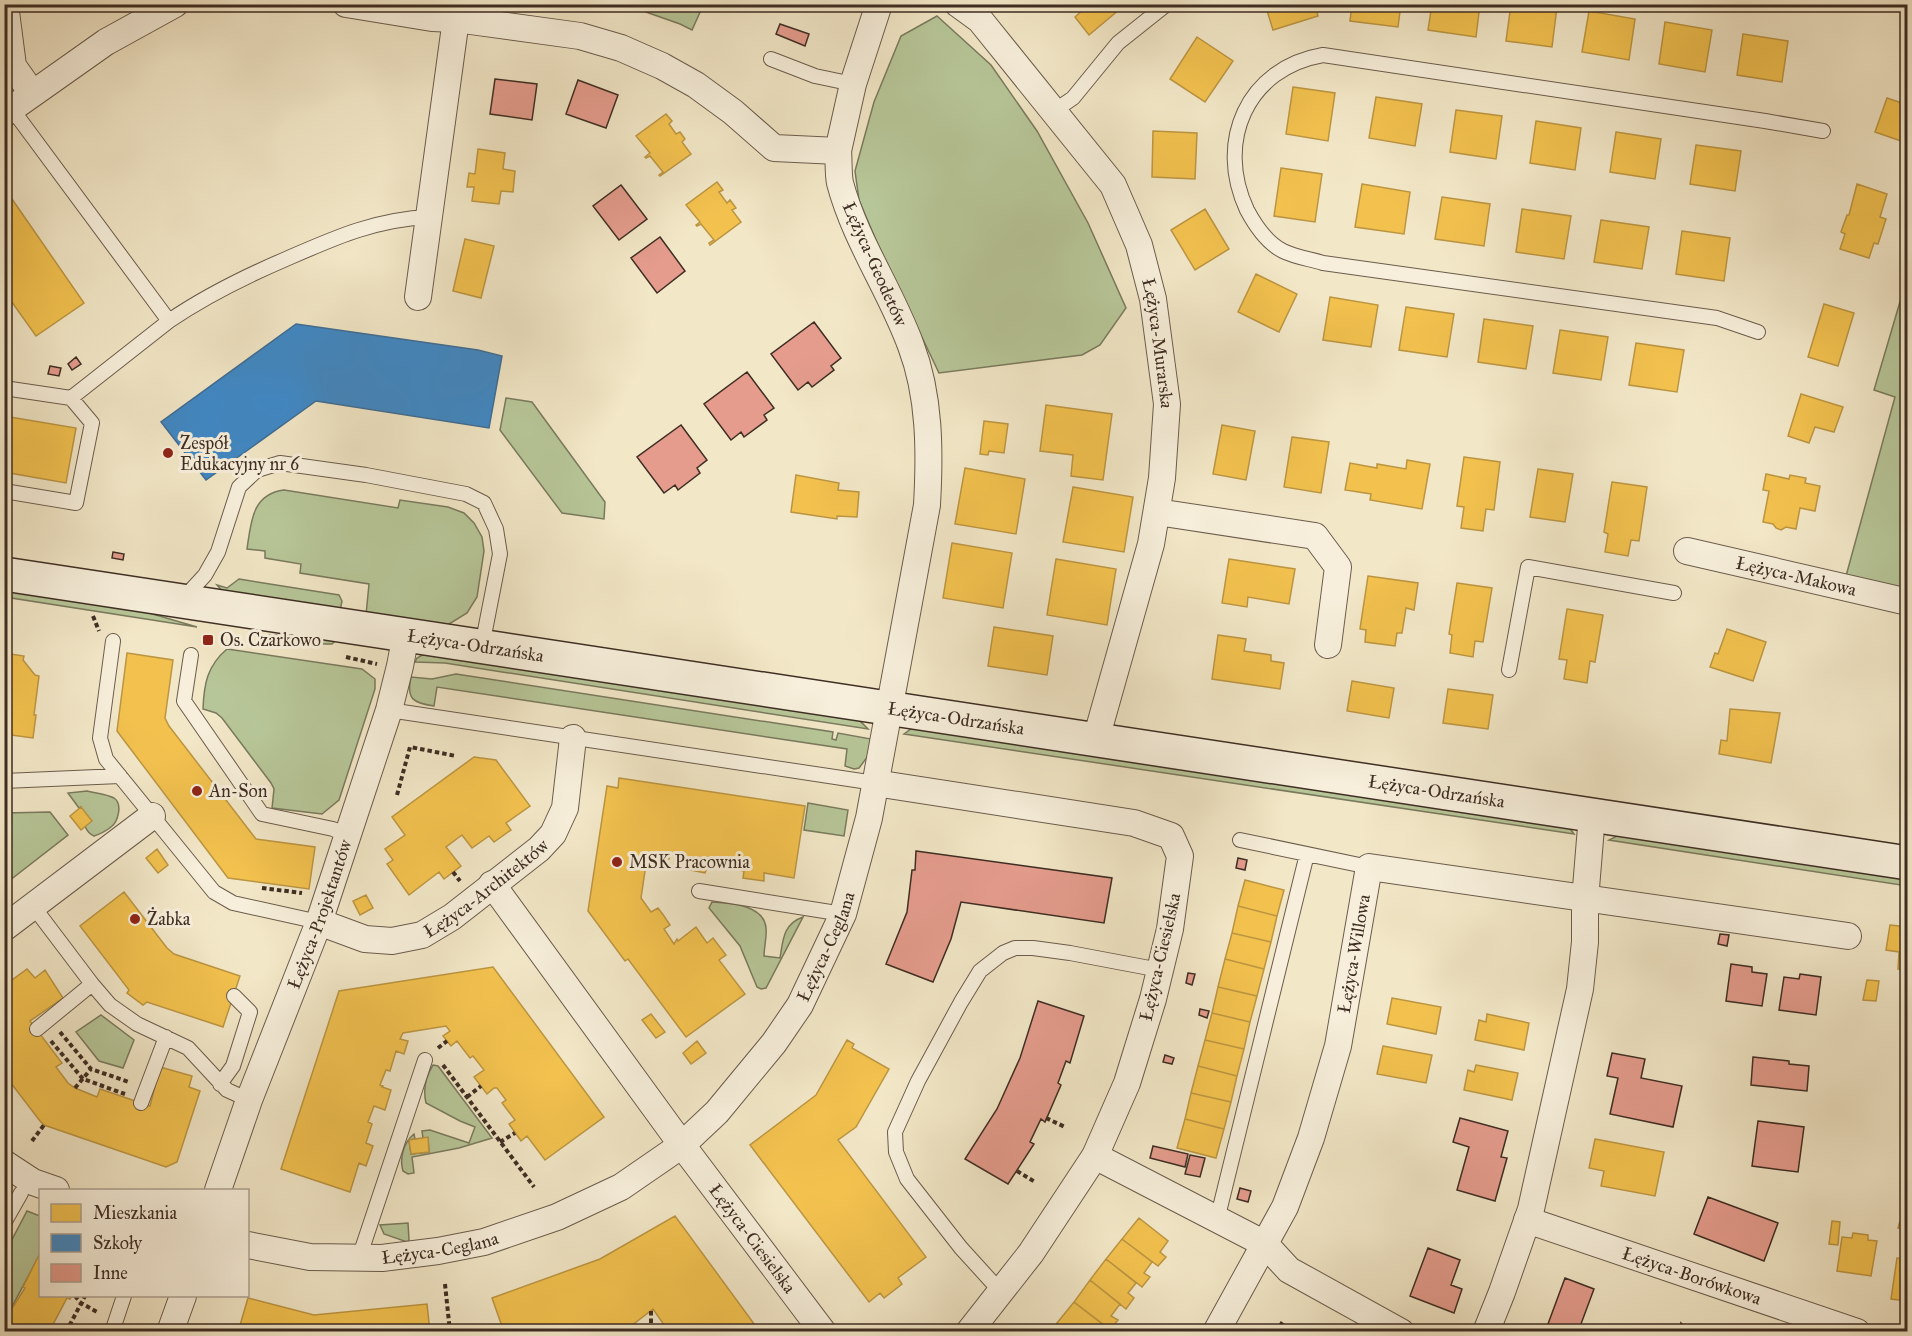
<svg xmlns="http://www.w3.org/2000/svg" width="1912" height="1336" viewBox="0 0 1912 1336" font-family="'IM FELL Great Primer',serif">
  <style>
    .green { fill: #b7c698; stroke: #7a7a5e; stroke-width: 1.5 }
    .homes { fill: #f2c14e; stroke: #bc9541; stroke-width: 1.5 }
    .schools { fill: #3f88c5; stroke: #3f6d94; stroke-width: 1.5 }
    .building { fill: #e59c8d; stroke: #3e2d23; stroke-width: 1.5 }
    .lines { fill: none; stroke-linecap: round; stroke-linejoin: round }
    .lane-casing { stroke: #6b5c4c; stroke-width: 16 }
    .street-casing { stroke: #6b5c4c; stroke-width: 28 }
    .secondary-casing { stroke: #3e2d23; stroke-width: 36 }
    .path { stroke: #3e2d23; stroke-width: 4; stroke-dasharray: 4.5 3; stroke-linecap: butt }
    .lane { stroke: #f7efdb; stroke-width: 14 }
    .street { stroke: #f7efdb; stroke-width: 26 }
    .secondary { stroke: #f7efdb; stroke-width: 33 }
    .poi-dot { fill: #8f2418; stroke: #f7efdb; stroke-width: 2 }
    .labels { text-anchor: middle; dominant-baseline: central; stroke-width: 6; stroke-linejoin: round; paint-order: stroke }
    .street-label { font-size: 18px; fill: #3e2d23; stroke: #f7efdb }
    .poi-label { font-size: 18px; fill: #3e2d23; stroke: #f7efdb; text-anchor: start }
  </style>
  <rect width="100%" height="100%" fill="#f2e7c7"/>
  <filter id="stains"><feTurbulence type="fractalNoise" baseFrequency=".00333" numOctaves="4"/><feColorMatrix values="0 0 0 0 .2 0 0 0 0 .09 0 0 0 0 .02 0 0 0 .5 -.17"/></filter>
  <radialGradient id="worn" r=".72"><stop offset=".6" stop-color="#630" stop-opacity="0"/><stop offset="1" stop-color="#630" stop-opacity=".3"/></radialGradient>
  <!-- green -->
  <path class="green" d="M626 5H701V10L692 30 680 24Z
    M937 16 991 65 1037 131 1088 223 1126 308 1100 345 1082 355 939 373 878 245 859 200 855 171 874 102 901 36Z
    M1907 278V591L1846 576 1895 397 1874 390Z
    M506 398 532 402 605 502 604 519 562 513 500 430Z
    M284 490 398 508 400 500 448 507 464 513 474 523 482 537 484 551 477 597 467 613 446 626 366 615 369 584 300 573 301 564 265 558V551L247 549C251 522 252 494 284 490Z
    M239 579 339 595 342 601 340 611 222 591 217 585 227 588Z
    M4 586 115 603 197 627 5 597Z
    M301 633 337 639 332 644H325L259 636Z
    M227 649 362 669 375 679V689L339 800 322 814 272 808 274 789 271 783 222 718 216 713 203 709C204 684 207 666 227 649Z
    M426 653 854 715 868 729 445 663 415 662 417 658Z
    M456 674 833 732 832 739 836 740 838 733 871 739 868 756 859 768 854 769 845 766 847 749 437 687 434 706C413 703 406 699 411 677L432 679Z
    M915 726 1568 826 1574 834 904 734Z
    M87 791C95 793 107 794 114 798 123 804 118 822 111 827 106 831 100 834 94 836 83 831 83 818 81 807L79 808 68 793Z
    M808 803 848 810 844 836 804 830Z
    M50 812 68 835 5 884V813Z
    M1623 833 1907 875V886L1609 840Z
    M712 902C731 903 764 905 766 928 767 937 764 947 764 956L780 958C783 940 783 924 803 917L766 988 761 989 757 987 740 946 709 908Z
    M101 1015 134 1040 123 1068 99 1061 76 1032Z
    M433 1065 438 1066 492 1138 459 1148 412 1157 414 1173 408 1174 403 1171C399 1158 404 1142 414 1134L415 1139 409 1140 411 1154 429 1152 428 1138H423L422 1131 430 1130 469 1143 475 1127 460 1121 426 1103C423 1090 426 1076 433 1065Z
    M27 1211 40 1216V1254L5 1320V1253Z
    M408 1223 409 1240 407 1242 384 1234 380 1225Z"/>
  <!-- homes -->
  <path class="homes" d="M1084 4H1126L1089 35 1075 17 1086 7Z
    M1265 4H1315L1318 16 1273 30Z
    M1352 4H1401L1398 27 1350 21Z
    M1432 4H1480L1476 37 1428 30Z
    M1511 4H1538L1557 7 1552 47 1506 41Z
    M1589 11 1635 19 1629 60 1582 52Z
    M1665 22 1712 30 1705 72 1659 64Z
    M1743 34 1788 41 1782 82 1737 75Z
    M1197 37 1233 61 1205 102 1170 79Z
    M1293 87 1335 93 1328 141 1286 134Z
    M1376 97 1422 104 1415 146 1369 138Z
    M1887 98 1908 105V133L1904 142 1875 132Z
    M1456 110 1502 116 1496 159 1450 152Z
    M666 114 672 121 669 124 676 134 680 132 685 139 682 142 691 154 660 176 659 175 663 172 650 156 646 158 645 157 650 153 636 136Z
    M1536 121 1581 128 1575 170 1530 163Z
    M1153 131 1197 133 1195 179 1152 177Z
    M1616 132 1661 139 1655 179 1610 172Z
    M1696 145 1741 151 1735 191 1690 184Z
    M478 149 505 153 503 169 515 171 513 192 501 191 499 204 472 201 474 187H467L469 173 475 174Z
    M1281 168 1322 174 1315 222 1274 216Z
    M717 182 723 190 719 192 727 203 730 200 736 208 732 210 741 222 710 245 709 243 714 240 701 224 697 226 696 225 700 222 686 205Z
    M1362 184 1410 192 1404 234 1355 227Z
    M1857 184 1887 194 1880 217 1886 219 1878 244 1874 243 1869 258 1840 249 1845 234 1841 232 1847 215H1849Z
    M1442 197 1490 204 1484 246 1435 239Z
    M12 199 84 303 36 336 4 291V205Z
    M1205 209 1229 249 1195 270 1171 230Z
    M1522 209 1571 216 1564 259 1516 252Z
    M1601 220 1649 227 1642 269 1594 262Z
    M1682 231 1730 238 1724 281 1676 274Z
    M465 239 494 246 481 298 453 291Z
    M1256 274 1297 294 1279 332 1238 312Z
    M1330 297 1378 305 1371 347 1323 340Z
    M1824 304 1854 313 1838 366 1808 357Z
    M1406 307 1454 314 1447 357 1399 350Z
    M1484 319 1533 326 1526 369 1478 362Z
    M1560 330 1608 337 1601 380 1553 373Z
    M1636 343 1684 350 1677 392 1629 385Z
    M1801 394 1843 407 1834 432 1815 427 1809 443 1788 436Z
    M1046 405 1112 414 1103 480 1071 476 1073 455 1040 451Z
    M4 416 76 428 66 483 4 472Z
    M984 421 1008 424 1004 453 989 451 988 455 980 454Z
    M1222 425 1255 431 1246 480 1213 474Z
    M1292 437 1329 442 1321 493 1284 487Z
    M1464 457 1500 462 1494 510 1486 509 1483 531 1461 528 1464 507 1457 506Z
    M1407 460 1430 464 1422 509 1370 500 1371 494 1345 490 1350 463 1377 468V464L1406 469Z
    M965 468 1025 479 1016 534 955 524Z
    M1538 469 1573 474 1565 522 1530 517Z
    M1766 474 1789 479 1790 475 1806 478 1805 483 1820 486 1815 511 1800 508 1796 529 1786 527 1781 530 1776 528 1773 524 1763 522 1769 491 1763 490Z
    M796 475 839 483 838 490 859 492 857 517 837 516V519L791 512Z
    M1612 482 1647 487 1639 541 1631 540 1628 556 1605 552 1608 534 1604 532Z
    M1073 487 1133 497 1124 552 1063 542Z
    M952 543 1012 553 1003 608 943 598Z
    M1056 559 1116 569 1107 625 1047 615Z
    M1229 559 1295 569 1289 604 1248 597 1247 607 1222 603Z
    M1368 576 1418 583 1414 610 1406 608 1402 633H1397L1395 646 1365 642 1366 630 1360 629Z
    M1457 583 1492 588 1483 642 1475 641 1473 657 1450 653 1452 635 1449 634Z
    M1567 609 1603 615 1595 662 1590 661 1587 683 1564 679 1567 660 1559 659Z
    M994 627 1053 636 1047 675 988 666Z
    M1727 629 1766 642 1753 681 1710 667 1715 653 1718 654Z
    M1218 635 1246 639 1244 651 1271 655V661L1284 663 1280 689 1212 679Z
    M4 653 24 656 23 660 35 675 39 676 34 715H36L33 738 4 734Z
    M127 653 173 660 165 718 169 726 256 839 315 847 309 889 228 878 117 731Z
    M1352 681 1394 688 1389 718 1347 711Z
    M1448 689 1493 695 1488 729 1443 723Z
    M1730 709 1780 713 1771 763 1719 754 1721 740 1727 741Z
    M474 757 496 760 530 806 506 823 511 830 494 842 489 836 472 848 462 835 446 847 461 866 444 879 439 872 409 895 387 864 393 860 385 849 405 835 392 817Z
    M619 778 805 806 794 878 764 873V881L743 878 744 871 723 867 724 863 709 861 705 873 685 869 687 857 670 855 669 859 644 856 643 863 646 864 641 898 651 912 658 908 664 916 670 925 664 929 674 944 677 939 678 941 696 927 707 943 713 938 726 955 719 960 745 994 686 1037 628 959 625 961 588 911 607 786 618 788Z
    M81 807 92 821 81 830 70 816Z
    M157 849 168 865 158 873 146 858Z
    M1245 880 1284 890 1277 916 1238 906Z
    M124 892 167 948 174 954 240 976 223 1027 147 1002 143 1005 127 993 129 990 80 926Z
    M366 895 373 908 360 915 353 901Z
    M1238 906 1277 916 1271 942 1232 933Z
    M1890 925 1908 927V970L1898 969 1899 952 1886 950Z
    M1232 933 1271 942 1264 969 1225 959Z
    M1225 959 1264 969 1257 996 1218 987Z
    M493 967 604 1117 545 1160 527 1136 521 1141 509 1124 515 1120 502 1103 506 1100 497 1088H494L487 1094 474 1077 484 1070 473 1056 470 1058 457 1041 451 1046 443 1036 450 1031 446 1026 403 1033 400 1039 408 1041 404 1054 396 1051 390 1071 386 1070 380 1085 383 1086 382 1087 391 1090 385 1110 374 1106 368 1122 372 1124 366 1143 373 1146 366 1166 359 1163 350 1192 281 1169 339 991Z
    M27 969 35 978 45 970 63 998 30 1021 62 1063 56 1067 68 1083 75 1088 97 1097 100 1089 150 1106 160 1067 192 1076 189 1087 200 1091 177 1162 166 1167 44 1125 40 1121 4 1074V986Z
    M1867 980 1879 981 1876 1001 1863 1000Z
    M1218 987 1257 996 1250 1022 1212 1013Z
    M1392 998 1441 1007 1436 1034 1387 1024Z
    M1212 1013 1250 1022 1244 1049 1205 1040Z
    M651 1014 665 1032 656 1038 642 1020Z
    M1487 1014 1529 1023 1524 1050 1475 1040 1479 1020 1486 1022Z
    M847 1040 854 1044 852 1048 889 1069 856 1127 838 1140 926 1257 898 1278 902 1284 884 1298 880 1293 869 1302 750 1145 816 1095Z
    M1205 1040 1244 1049 1237 1076 1198 1066Z
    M697 1041 706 1053 691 1064 683 1053Z
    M1383 1046 1432 1055 1426 1083 1377 1074Z
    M1476 1065 1518 1073 1512 1100 1464 1090 1468 1070 1474 1072Z
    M1198 1066 1237 1076 1231 1102 1191 1093Z
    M1191 1093 1231 1102 1224 1129 1185 1119Z
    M1185 1119 1224 1129 1216 1158 1177 1148Z
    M428 1137 429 1152 411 1154 409 1140Z
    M1595 1139 1664 1152 1655 1196 1601 1186 1604 1171 1589 1168Z
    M1907 1175H1908V1219H1901Z
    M675 1216 760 1332H669L653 1309 631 1326 614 1332H504L492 1298 600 1259Z
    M1139 1218 1168 1241 1160 1252 1166 1257 1158 1266 1122 1239Z
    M1832 1221 1840 1222 1838 1245 1829 1244Z
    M1900 1221H1908V1229L1898 1228Z
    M1853 1233 1868 1235V1240L1877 1241 1871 1276 1837 1271 1842 1237 1852 1238Z
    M1122 1239 1152 1262 1144 1273 1150 1277 1142 1287 1106 1259Z
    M1907 1240H1908V1301L1891 1299 1897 1258 1904 1259Z
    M40 1253V1296H72L70 1299 67 1298 49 1332H4V1321L25 1288 23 1287Z
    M1106 1259 1136 1283 1128 1293 1134 1298 1126 1309 1090 1280Z
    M1090 1280 1120 1304 1111 1316 1118 1320 1110 1330 1074 1302Z
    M248 1298 314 1315 427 1304 430 1332H238Z
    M1074 1302 1104 1325 1099 1332H1068L1057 1323Z
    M1057 1323 1068 1332H1051Z"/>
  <!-- schools -->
  <path class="schools" d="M296 324 478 350 502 356 489 428 316 401 206 480 161 422Z"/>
  <!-- building -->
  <path class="building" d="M780 24 809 34 805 46 776 34Z
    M495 79 537 84 532 120 490 114Z
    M578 80 618 95 606 128 566 114Z
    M621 185 647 219 619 240 593 206Z
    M660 237 685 271 657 293 631 258Z
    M814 322 841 358 831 366 834 370 812 387 808 382 798 390 771 354Z
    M76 357 81 364 72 370 68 364Z
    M50 366 61 368 59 376 48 374Z
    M747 372 774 408 764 415 767 420 744 437 741 432 731 440 704 404Z
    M681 425 707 460 697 468 700 473 678 490 675 485 664 493 637 457Z
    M113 552 124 554 123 560 112 558Z
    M916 851 1112 878 1104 923 961 902 951 939 933 982 886 964 907 912 912 870H915Z
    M1238 858 1247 860 1245 870 1236 868Z
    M1720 934 1729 935 1727 946 1718 944Z
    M1731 964 1752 967V972L1767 974 1762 1006 1726 1001Z
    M1188 973 1195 974 1192 985 1186 983Z
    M1800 974 1821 977 1816 1015 1779 1010 1784 977 1799 979Z
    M1038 1001 1084 1016 1070 1063 1066 1061 1058 1083 1061 1085 1045 1122 1041 1119 1030 1142 1034 1144 1008 1184 965 1159 997 1109 1020 1058Z
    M1200 1009 1209 1011 1207 1018 1199 1015Z
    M1612 1053 1645 1059 1641 1078 1682 1086 1673 1127 1610 1114 1618 1078 1607 1076Z
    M1165 1055 1174 1058 1172 1064 1163 1062Z
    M1753 1057 1789 1061V1064L1809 1066 1807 1091 1751 1085Z
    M1460 1118 1508 1131 1501 1157 1507 1158 1495 1201 1457 1190 1469 1147 1453 1142Z
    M1758 1121 1804 1127 1798 1172 1752 1166Z
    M1153 1146 1188 1154 1185 1167 1150 1158Z
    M1190 1155 1205 1158 1200 1177 1185 1174Z
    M1240 1188 1251 1191 1248 1202 1237 1199Z
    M1708 1197 1778 1223 1764 1261 1694 1234Z
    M1428 1248 1460 1260 1451 1285 1462 1289 1454 1313 1410 1296Z
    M1565 1278 1594 1289 1578 1332H1545Z
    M1281 1322 1295 1332H1275Z
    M1681 1323 1683 1325 1733 1328V1332H1681Z"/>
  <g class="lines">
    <!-- lane casing -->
    <g class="lane-casing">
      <path id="lane" d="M771 59 815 76 853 84
        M12 109 169 321 71 398
        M1054 111 1073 98 1118 43 1167 4
        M169 321C207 295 244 277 286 259 334 238 376 219 430 217
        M1758 332 1717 318 1323 263C1310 259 1295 257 1283 251 1267 243 1255 225 1247 210 1215 142 1247 68 1323 55L1765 121 1823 131
        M4 388 71 398 92 423 76 503 4 491
        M183 599 205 575 218 552 239 487 257 470 280 463 366 475 466 494 484 503 496 529 500 554 482 646
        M113 641 100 738 106 759 214 892 233 903 319 922
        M191 655 184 701 262 814 333 829 347 835
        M1509 670 1528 567 1674 593
        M389 710 875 783
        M4 781 120 776
        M1240 840 1369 867
        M699 891 843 914
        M33 906 92 984 110 1005 137 1024 188 1048 227 1090 249 1100
        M37 1029 92 984
        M220 1084 233 1066 250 1012 234 996
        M141 1103 166 1037
        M1217 1220 1307 854
        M4 1223 21 1193
        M359 1258 425 1060
        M1001 1292 961 1248 907 1179 896 1152 895 1132 918 1081 961 1002 980 971 1003 953 1015 948H1033L1070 953 1160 970
        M112 1332 124 1296"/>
    </g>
    <!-- street casing -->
    <g class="street-casing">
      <g id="street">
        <path d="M5 4 13 66 32 93"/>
        <path d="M346 4 432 18 456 19"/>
        <path id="s1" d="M958 4 980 20 1113 185 1139 245 1153 299 1167 404 1162 478 1151 544 1096 739"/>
        <path d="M4 114 106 42 175 4"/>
        <path d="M838 151 853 84 879 4"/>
        <path d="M1157 512 1315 536 1338 567 1328 645"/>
        <path id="s2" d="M1687 551 1908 602"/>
        <path d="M875 783 1134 823 1171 836 1180 856 1170 929 1153 999 1127 1083 1095 1156 1031 1253 969 1332"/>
        <path id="s3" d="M492 884 682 1145 823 1332"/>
        <path id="s4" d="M319 922 365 939 392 941 422 935 452 917 539 849 553 834 565 808 573 738"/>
        <path d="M4 928 152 816"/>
        <path d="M1095 1156 1265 1244 1289 1270 1401 1332"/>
        <path d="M4 1163 33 1182 56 1190"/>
        <path id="s5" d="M218 1190 249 1100 319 922 389 710 400 666 406 634"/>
        <path id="s6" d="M1527 1220 1857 1332"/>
        <path id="s7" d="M248 1245 310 1257 382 1258 438 1251 484 1242 557 1217 621 1187 682 1145 717 1112 774 1043 800 1005 843 914 869 818 927 505C930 452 930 396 911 346 891 291 855 240 840 183 838 173 839 161 838 151L774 148 733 112 696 85 662 66 621 48 580 36 456 19 418 297"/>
        <path d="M170 1332 183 1296"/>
        <path id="s8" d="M1216 1332 1285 1207 1311 1138 1338 1046 1369 867 1848 936"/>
        <path d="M1486 1332 1502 1292 1531 1209 1580 989 1585 942V900L1592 815"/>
      </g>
    </g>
    <!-- secondary casing -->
    <g class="secondary-casing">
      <g id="secondary">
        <path id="s9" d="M4 574 1908 863"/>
      </g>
    </g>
    <!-- path -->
    <path class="path" d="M93 616 99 631
      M346 657 377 664
      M397 795 410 747 456 756
      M453 872 460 881
      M262 888 302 893
      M60 1032 91 1069 129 1082
      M51 1041 83 1079 125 1094
      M438 1048 447 1041
      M443 1065 534 1187
      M75 1088 91 1069
      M467 1097 481 1086
      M1046 1118 1065 1127
      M32 1141 44 1125
      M500 1142 515 1133
      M1017 1171 1035 1182
      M445 1284 450 1332
      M75 1296 81 1303 99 1313
      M651 1311V1332
      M66 1332 85 1296"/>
    <!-- lane -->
    <use href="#lane" class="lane"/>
    <!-- street -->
    <use href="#street" class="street"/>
    <!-- secondary -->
    <use href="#secondary" class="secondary"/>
  </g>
  <!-- markers -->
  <g class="poi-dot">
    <circle cx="168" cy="453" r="6"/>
    <rect x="202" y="634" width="12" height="12" rx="3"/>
    <circle cx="197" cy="791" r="6"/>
    <circle cx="617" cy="862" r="6"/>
    <circle cx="135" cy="919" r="6"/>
  </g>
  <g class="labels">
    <!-- street labels -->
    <g class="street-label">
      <text transform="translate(875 264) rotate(66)">Łężyca-Geodetów</text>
      <text stroke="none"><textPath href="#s1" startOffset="405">Łężyca-Murarska</textPath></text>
      <text stroke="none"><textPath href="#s2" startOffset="112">Łężyca-Makowa</textPath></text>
      <text stroke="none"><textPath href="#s9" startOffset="477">Łężyca-Odrzańska</textPath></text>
      <text stroke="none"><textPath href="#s9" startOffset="963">Łężyca-Odrzańska</textPath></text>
      <text stroke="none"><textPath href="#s9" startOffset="1449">Łężyca-Odrzańska</textPath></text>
      <text stroke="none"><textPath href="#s4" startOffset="186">Łężyca-Architektów</textPath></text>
      <text stroke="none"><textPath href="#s5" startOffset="294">Łężyca-Projektantów</textPath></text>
      <text stroke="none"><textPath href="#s7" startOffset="708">Łężyca-Ceglana</textPath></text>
      <text stroke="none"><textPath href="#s8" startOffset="406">Łężyca-Willowa</textPath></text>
      <text transform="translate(1160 957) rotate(-77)">Łężyca-Ciesielska</text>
      <text stroke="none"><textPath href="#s3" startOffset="440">Łężyca-Ciesielska</textPath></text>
      <text stroke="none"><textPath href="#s7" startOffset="194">Łężyca-Ceglana</textPath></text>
      <text stroke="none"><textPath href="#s6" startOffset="174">Łężyca-Borówkowa</textPath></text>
    </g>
    <!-- poi labels -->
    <g class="poi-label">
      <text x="180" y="443">Zespół<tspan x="180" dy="21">Edukacyjny nr 6</tspan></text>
      <text x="220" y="640">Os. Czarkowo</text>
      <text x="209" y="791">An-Son</text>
      <text x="629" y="862">MSK Pracownia</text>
      <text x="147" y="919">Żabka</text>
    </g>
  </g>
  <!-- margin -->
  <rect width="1912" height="1336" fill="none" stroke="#f2e7c7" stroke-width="24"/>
  <rect x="6" y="6" width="1900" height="1324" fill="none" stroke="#3e2d23" stroke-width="3"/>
  <rect x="12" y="12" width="1888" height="1312" fill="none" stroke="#3e2d23" stroke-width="1.5"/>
  <!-- legend -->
  <rect x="39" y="1189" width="210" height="108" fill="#f7efdb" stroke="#ada191" stroke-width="1.5"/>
  <rect x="51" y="1204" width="30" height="18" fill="#f2c14e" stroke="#ada191" stroke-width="1.5"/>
  <text x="93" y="1219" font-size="18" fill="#3e2d23">Mieszkania</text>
  <rect x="51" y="1234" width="30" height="18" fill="#3f88c5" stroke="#ada191" stroke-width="1.5"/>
  <text x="93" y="1249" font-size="18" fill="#3e2d23">Szkoły</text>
  <rect x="51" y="1264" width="30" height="18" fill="#e59c8d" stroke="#ada191" stroke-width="1.5"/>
  <text x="93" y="1279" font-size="18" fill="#3e2d23">Inne</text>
  <rect width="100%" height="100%" filter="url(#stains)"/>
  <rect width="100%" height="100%" fill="url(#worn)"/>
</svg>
